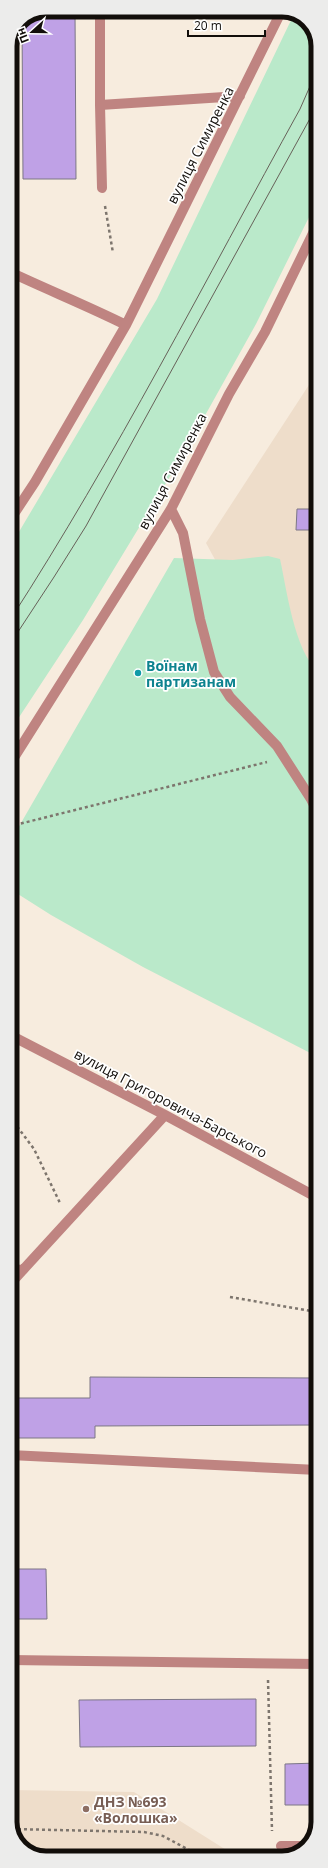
<svg xmlns="http://www.w3.org/2000/svg" width="328" height="1868" viewBox="0 0 328 1868" font-family="'Open Sans',sans-serif">
  <style>
    .built { fill: #eeddca }
    .green { fill: #bae9ca }
    .building { fill: #bfa1e6; stroke: #7c7785 }
    .lines { fill: none; stroke-linecap: round; stroke-linejoin: round }
    .path { stroke: #7d756d; stroke-width: 2.5; stroke-dasharray: 3 3; stroke-linecap: butt }
    .minor { stroke: #bf8481; stroke-width: 10 }
    .tram { stroke: #676159; stroke-width: 1 }
    .culture-dot { fill: #0f9aa8; stroke: #fff; stroke-width: 1.5 }
    .education-dot { fill: #8d6e63; stroke: #fff; stroke-width: 1.5 }
    .labels { text-anchor: middle; dominant-baseline: central; stroke-width: 3.5; stroke-linejoin: round; paint-order: stroke }
    .street-label { font-size: 14px; fill: #120e0a; stroke: #fff }
    .culture-label { font-size: 14px; font-weight: bold; fill: #0d838f; stroke: #fff; text-anchor: start }
    .education-label { font-size: 14px; font-weight: bold; fill: #785e54; stroke: #fff; text-anchor: start }
    .rim { fill: none; stroke: #120e0a; stroke-width: 5 }
  </style>
  <rect width="100%" height="100%" fill="#f7ecde"/>
  <!-- built -->
  <path class="built" d="M318 371V724L269 659 206 543Z
    M10 1790 134 1792 239 1858H42L21 1847 10 1826Z"/>
  <!-- green -->
  <path class="green" d="M294 14 307 21 318 42V199L256 324 183 455 83 620 10 731V547L157 299Z
    M268 556 280 559C287 591 294 649 318 672V1057L143 967 51 915 10 889V842L174 558 233 560Z"/>
  <!-- building -->
  <path class="building" d="M46 10H75L76 179H23L22 20Z
    M297 509H318V530H296Z
    M10 1173 13 1174 11 1254H10Z
    M90 1377 318 1378V1425L95 1426V1438H10V1398H90Z
    M10 1569H46L47 1619H10Z
    M256 1699V1746L80 1747 79 1700Z
    M318 1763V1805H285V1764Z"/>
  <g class="lines">
    <!-- path -->
    <path class="path" d="M105 206 113 253
      M15 825 267 762
      M10 1117 34 1149 60 1203
      M230 1297 311 1311 318 1315
      M268 1680 272 1831
      M12 1829 144 1832 163 1836 204 1858"/>
    <!-- minor -->
    <path class="minor" d="M100 10V105
      M102 188 100 105 240 96
      M10 272C48 290 88 306 126 325
      M171 509 183 533 200 619 214 672 230 697 277 746 311 799 318 813
      M10 520 35 482 126 325 282 10
      M10 764 171 509 229 394 265 332 318 223
      M10 1035 165 1115 318 1198
      M10 1269 23 1270
      M10 1284 165 1115
      M10 1455 318 1470
      M10 1660 318 1664
      M281 1846H308"/>
    <!-- tram -->
    <path class="tram" d="M10 620C116 456 205 281 300 109L318 68
      M10 644 54 577 86 526 318 104"/>
  </g>
  <!-- markers -->
  <circle class="culture-dot" cx="138" cy="673" r="4"/>
  <circle class="education-dot" cx="86" cy="1809" r="4"/>
  <g class="labels">
    <!-- street labels -->
    <g class="street-label">
      <text transform="translate(200 145) rotate(-63)">вулиця Симиренка</text>
      <text transform="translate(172 471) rotate(-62)">вулиця Симиренка</text>
      <text transform="translate(171 1103) rotate(28)">вулиця Григоровича-Барського</text>
    </g>
    <!-- culture labels -->
    <g class="culture-label">
      <text x="146" y="665">Воїнам<tspan x="146" dy="16">партизанам</tspan></text>
    </g>
    <!-- education labels -->
    <g class="education-label">
      <text x="94" y="1801">ДНЗ №693<tspan x="94" dy="16">«Волошка»</tspan></text>
    </g>
  </g>
  <!-- crop -->
  <path d="M0 0H328V1868H0ZM46 17H282A29 29 0 0 1 311 46V1822A29 29 0 0 1 282 1851H46A29 29 0 0 1 17 1822V46A29 29 0 0 1 46 17Z" fill="#ececeb" fill-rule="evenodd"/>
  <path class="rim" d="M46 17H282A29 29 0 0 1 311 46V1822A29 29 0 0 1 282 1851H46A29 29 0 0 1 17 1822V46A29 29 0 0 1 46 17Z"/>
  <!-- north arrow -->
  <g transform="translate(32 32) rotate(249)" stroke="#ffffff" stroke-width="3" paint-order="stroke">
  <path d="M0-3L7 15L0 10L-7 15Z" fill="#120e0a"/>
  <text y="-6" font-size="11" font-weight="bold" text-anchor="middle" fill="#120e0a">Пн</text>
  </g>
  <!-- scale -->
  <path d="M188 30v6h77v-6" fill="none" stroke="#120e0a" stroke-width="2"/>
  <text x="194" y="30" font-size="12" fill="#120e0a" stroke="#ffffff" stroke-width="3" paint-order="stroke">20 m</text>
</svg>
